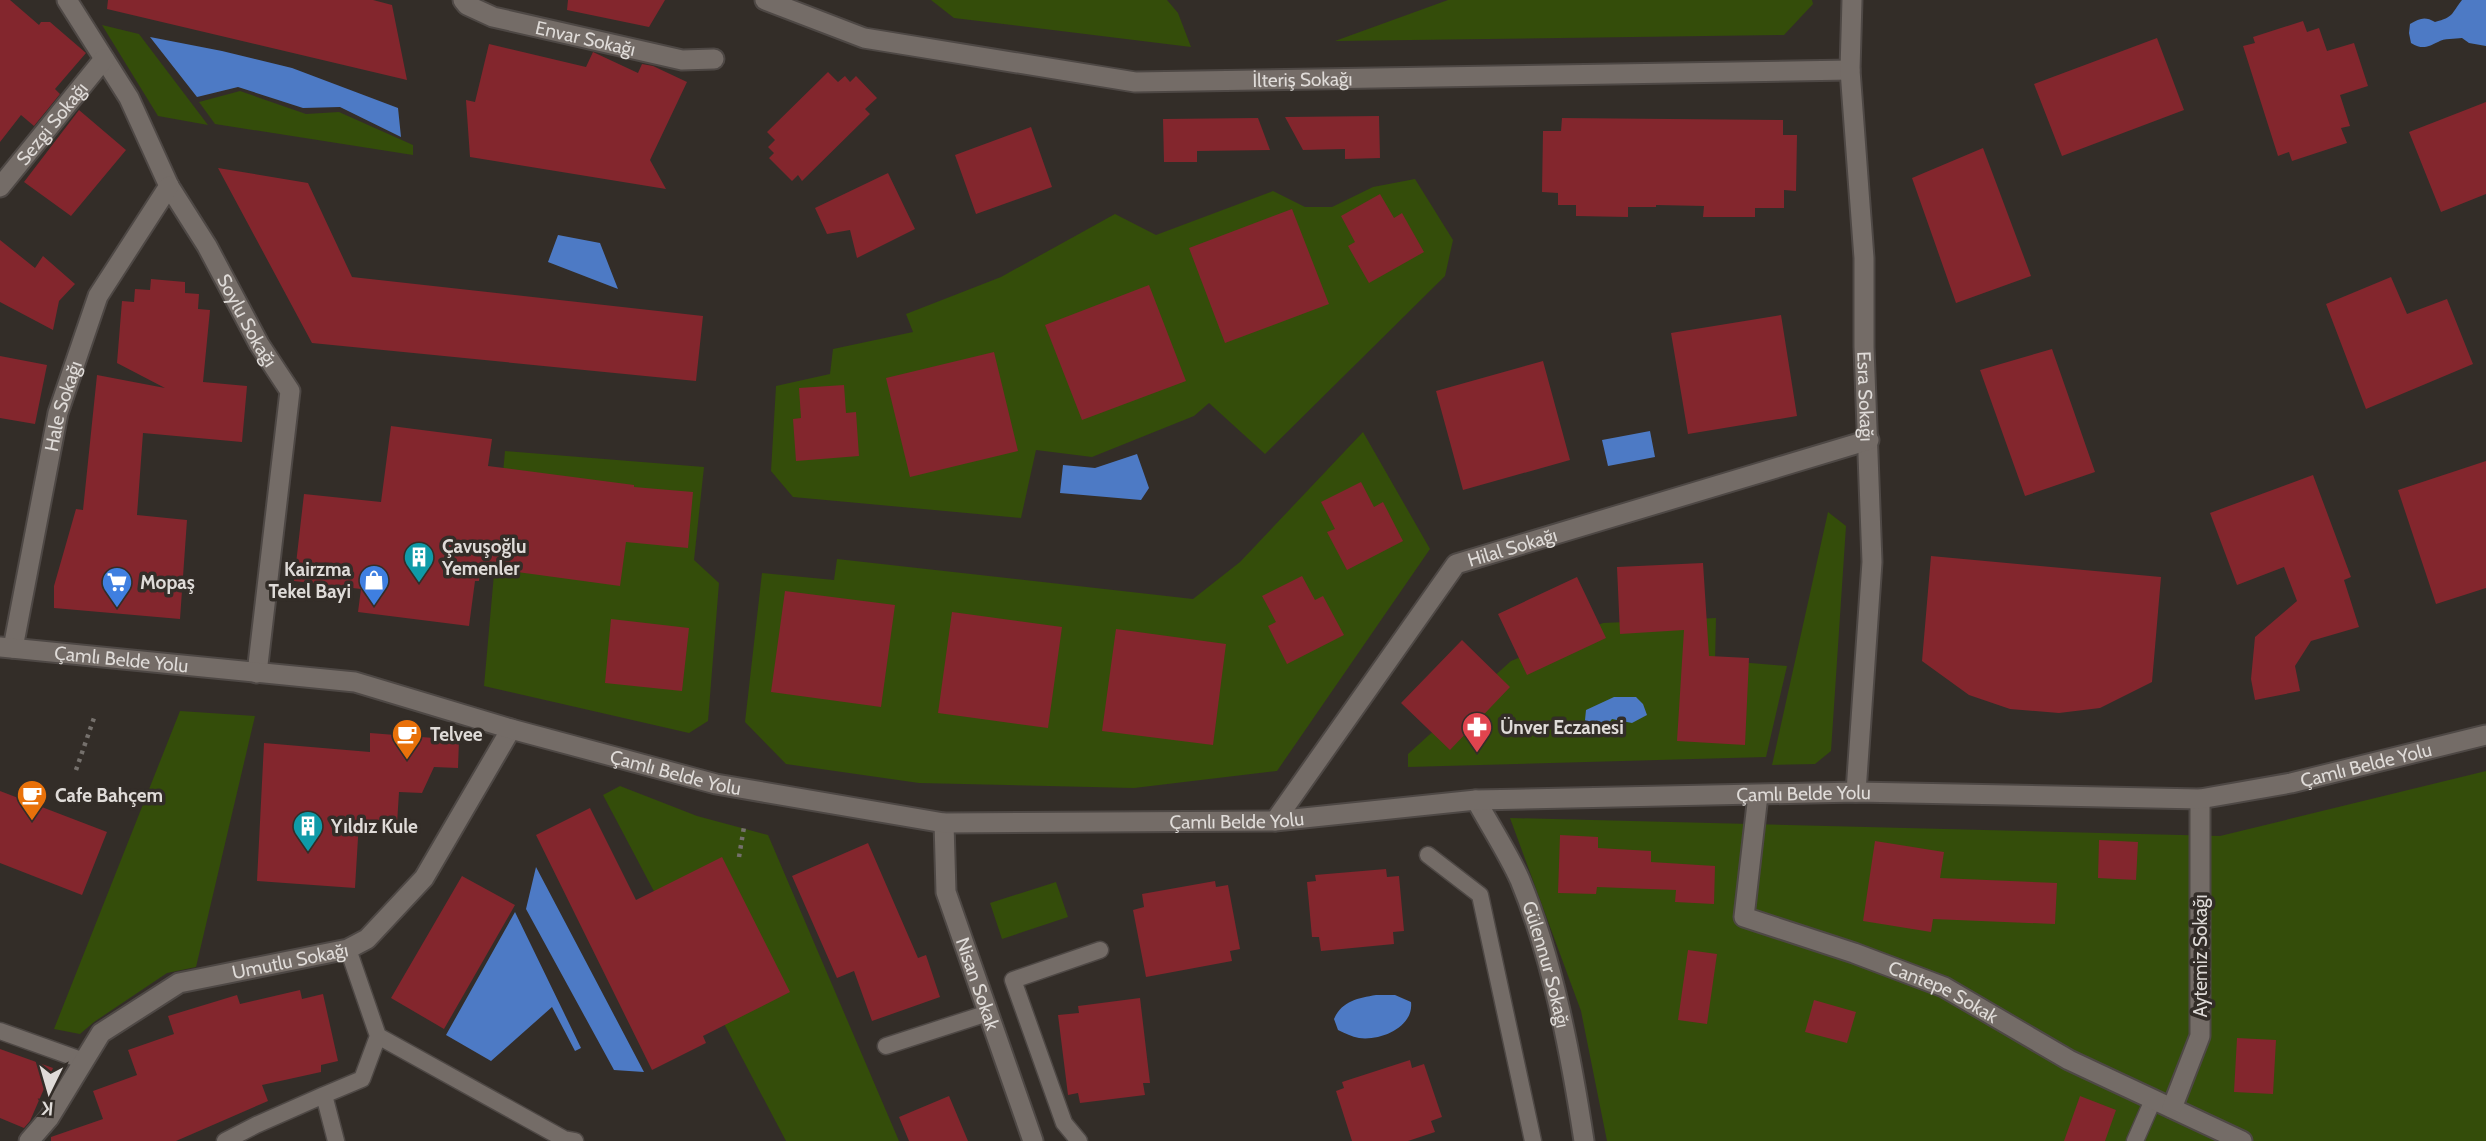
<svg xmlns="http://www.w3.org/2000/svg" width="2486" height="1141" viewBox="0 0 2486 1141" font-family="Cabin,sans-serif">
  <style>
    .green { fill: #344d0a }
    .water { fill: #4d7ac5 }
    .building { fill: #83262d }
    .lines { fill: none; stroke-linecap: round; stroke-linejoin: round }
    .service-casing { stroke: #4e4845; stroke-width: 19 }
    .minor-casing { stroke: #4e4845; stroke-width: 23 }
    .tertiary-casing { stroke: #4e4845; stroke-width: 23 }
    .path { stroke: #75706c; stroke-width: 4.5; stroke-dasharray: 3.5 5; stroke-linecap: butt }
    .service { stroke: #746c67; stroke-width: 16 }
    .minor { stroke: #746c67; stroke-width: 19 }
    .tertiary { stroke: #746c67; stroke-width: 19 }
    .labels { text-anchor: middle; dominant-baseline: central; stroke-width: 7; stroke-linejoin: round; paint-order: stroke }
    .street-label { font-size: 19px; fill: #dfdbd8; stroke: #332d28 }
    .poi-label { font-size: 19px; font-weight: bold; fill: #dfdbd8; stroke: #332d28; text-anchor: start }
  </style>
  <rect width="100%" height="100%" fill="#332d28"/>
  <!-- green -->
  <path class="green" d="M931 0H1167L1178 13 1191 47 954 18Z
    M1448 0H1812L1813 4 1784 35 1335 41Z
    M102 25 139 34 208 125 158 116Z
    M240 91 306 114 339 112 413 145V155L215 124 199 102Z
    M1415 179 1453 240 1445 276 1265 454 1209 403 1194 416 1092 457 1036 450 1021 518 793 497 771 471 776 386 830 374 833 349 913 332 906 314 1001 277 1115 214 1156 235 1273 191 1305 207H1332L1373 187Z
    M1363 432 1430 549 1277 771 1134 788 919 783 786 764 745 722 762 573 834 580 837 559 1193 599 1240 562Z
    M505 451 704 467 694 560 719 583 708 721 689 733 484 686Z
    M1828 512 1846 526 1831 751 1815 764 1772 765Z
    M1716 618 1715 660 1787 666 1766 757 1408 767V754L1511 661 1603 623Z
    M180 711 255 716 196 967 167 973 94 1022 80 1034 54 1029Z
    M2486 771V1141H1607L1581 1011 1510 818 2220 836Z
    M620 786 697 816 768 835 899 1141H786L603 795Z
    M1056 882 1068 917 1002 939 990 903Z"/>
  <!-- water -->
  <path class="water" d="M2462 0H2486V46L2469 43 2462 38C2455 39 2444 38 2438 42 2427 47 2423 50 2411 43L2409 33 2410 24C2420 18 2425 16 2435 22 2454 17 2451 14 2462 0Z
    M150 37 222 51 292 68 398 108 401 137 340 107 303 108 238 87 197 97Z
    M558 235 600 243 618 289 548 262Z
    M1650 431 1655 457 1608 466 1602 440Z
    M1137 454 1149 488 1141 500 1060 493 1063 465 1095 468Z
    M1614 697H1636L1643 704 1647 715 1632 723 1612 719 1606 726 1593 732 1585 720 1586 710Z
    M536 867 644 1072 614 1070 526 909Z
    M515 912 581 1048 575 1051 552 1007 491 1061 446 1035Z
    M1376 995H1395L1411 1002C1414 1027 1381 1041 1359 1038 1352 1037 1345 1033 1338 1030L1334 1019C1342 1001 1358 998 1376 995Z"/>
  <!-- building -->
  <path class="building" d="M0 0H10L39 25 41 22H50L86 53 55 89 60 94 34 126 21 115 0 142Z
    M108 0H373L392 5 407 80 107 9Z
    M568 0H665L649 27 567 10Z
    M2303 21 2307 32 2319 28 2327 51 2354 43 2368 86 2340 95 2350 126 2341 128 2347 143 2292 161 2289 152 2278 156 2243 46 2255 43 2253 37Z
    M2157 38 2184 110 2062 156 2034 84Z
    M489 44 586 67 593 52 638 73 642 64 653 66 687 82 650 160 666 189 470 157 466 100 475 102Z
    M828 72 838 82 845 76 850 82 856 76 877 98 865 109 870 114 802 181 798 175 792 181 769 158 774 153 768 147 775 140 767 132Z
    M2486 102V194L2441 212 2409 132Z
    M79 110 126 150 71 216 24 182Z
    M1379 116 1380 158 1345 159V149L1303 150 1285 117Z
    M1258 118 1270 150 1197 151V162H1164L1163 119Z
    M1562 118 1783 120V135H1797L1796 191 1784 190V208H1755V217H1703L1704 206 1656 205V207H1628V217L1576 216V205H1558V193L1542 192 1543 131H1561Z
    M1031 127 1052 187 976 214 955 155Z
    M1983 148 2031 276 1956 303 1912 178Z
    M218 168 308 183 352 277 703 316 696 381 312 343Z
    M888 173 915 229 857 258 850 230 827 234 815 208Z
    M1380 194 1394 218 1402 213 1424 252 1369 283 1348 246 1355 242 1341 216Z
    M1292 209 1329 304 1225 343 1189 248Z
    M0 240 35 268 43 256 75 284 59 301 53 330 0 302Z
    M2391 277 2407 314 2447 299 2473 364 2366 409 2326 304Z
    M151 279 185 282V293L199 294 198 309 210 310 203 382 247 386 242 442 143 433 137 515 187 520 180 619 54 608V586L76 509 83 510 97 375 165 388 117 363 122 301 134 302 135 289 150 290Z
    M1149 285 1186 381 1082 420 1045 325Z
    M1781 315 1797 416 1688 434 1671 333Z
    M2052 349 2095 472 2025 496 1980 370Z
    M994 352 1018 451 910 477 886 378Z
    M0 356 47 365 35 424 0 418Z
    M1543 361 1570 460 1463 490 1436 391Z
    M844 385 846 413 856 412 859 456 796 461 793 419 801 418 799 388Z
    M391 426 492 439 488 466 634 485V487L693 492 688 548 626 542 620 586 480 567 479 581H475L469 626 358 612 361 589 294 581 304 494 381 502Z
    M2486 461V588L2436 604 2398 490Z
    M2313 475 2351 577 2344 580 2359 627 2311 641 2295 666 2300 691 2255 700 2251 679 2255 637 2297 601 2284 567 2237 585 2210 513Z
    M1361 482 1374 507 1383 502 1403 541 1347 570 1327 532 1335 529 1321 502Z
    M1931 556 2161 577 2152 682 2100 708 2059 713 2010 709 1969 695 1922 661Z
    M1703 563 1709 656 1749 658 1745 745 1677 741 1684 630 1620 634 1617 567Z
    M1302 576 1315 600 1323 596 1344 635 1287 664 1268 626 1276 622 1262 596Z
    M1577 577 1606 638 1527 675 1498 614Z
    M785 591 895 605 881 707 771 692Z
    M952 612 1062 627 1048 728 938 713Z
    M611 619 689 628 682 691 605 683Z
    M1116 629 1226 644 1213 745 1102 731Z
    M1462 640 1510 687 1450 750 1401 703Z
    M370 733 459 740 458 768 434 767 422 793 399 792 397 824 359 821 355 888 257 881 264 743 370 752Z
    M0 791 107 832 82 895 0 863Z
    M590 808 636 900 722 857 790 992 703 1036 706 1043 652 1070 536 835Z
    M1560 835 1598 837V848L1651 851V862L1715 866 1714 904 1675 902 1676 890 1597 887 1596 894 1558 893Z
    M2099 840 2138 842 2136 880 2098 878Z
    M1875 841 1944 852 1940 878 2057 883 2055 924 1933 919 1931 932 1863 921Z
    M868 843 918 958 926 955 940 997 872 1021 854 971 837 978 792 876Z
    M1386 869 1387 877 1399 876 1404 931 1393 932 1394 944 1321 951 1319 937H1312L1307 882 1316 881 1315 875Z
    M462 876 515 905 444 1029 391 998Z
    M1215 881 1216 887 1228 885 1240 949 1230 951 1232 961 1146 977 1133 910 1144 907 1142 894Z
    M1688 950 1717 954 1707 1024 1678 1020Z
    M300 990 302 999 323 994 338 1061 321 1065V1072L262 1085 268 1101 176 1141H51V1137L103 1119 93 1091 137 1075 128 1050 174 1034 168 1016 237 995 240 1004Z
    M1140 998 1150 1083H1143L1145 1095 1080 1103 1078 1093 1068 1095 1058 1015 1079 1013 1078 1006Z
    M1814 1000 1856 1012 1847 1043 1805 1032Z
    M2237 1038 2276 1040 2273 1094 2234 1092Z
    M0 1049 53 1068 30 1121 24 1128 0 1118Z
    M1410 1060 1412 1068 1424 1064 1442 1117 1431 1121 1435 1132 1408 1141H1352L1336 1091 1344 1088 1342 1082Z
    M949 1096 968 1141H909L899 1117Z
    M2080 1096 2116 1110 2105 1141H2064Z"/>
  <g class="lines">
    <!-- service casing -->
    <g class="service-casing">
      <path id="service" d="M1428 855 1480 895 1533 1141
        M0 1031 84 1061
        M378 1036 564 1139 575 1141
        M886 1046 988 1013
        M225 1141 256 1125 324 1095
        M336 1141 324 1095 362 1079 378 1036 348 949
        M1079 1141 1064 1123 1013 980 1100 950
        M2135 1141 2153 1100"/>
    </g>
    <!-- minor casing -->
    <g class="minor-casing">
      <g id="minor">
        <path id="s1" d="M67 0 129 98 169 186 207 246 259 344 290 391 257 673"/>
        <path id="s2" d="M463 0 467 5 493 17 682 60 714 59"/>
        <path id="s3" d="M765 0 864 38 1135 82 1850 70"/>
        <path id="s4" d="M1852 0 1850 70 1864 258V347L1872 562 1856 792"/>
        <path id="s5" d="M0 187 104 59"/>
        <path id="s6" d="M13 648 58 413 98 296 169 186"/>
        <path id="s7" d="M1758 795 1744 917 1854 953 1944 987 2069 1060 2242 1141"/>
        <path id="s8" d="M1476 800C1490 826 1508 853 1520 880 1553 960 1571 1056 1584 1141"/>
        <path id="s9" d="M1275 821 1456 564 1869 440"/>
        <path id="s10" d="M944 823 946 892 1033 1141"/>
        <path d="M2172 1108 2200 1036V799"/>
        <path id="s11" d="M29 1141 49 1118 101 1033 179 983 348 949 367 939 424 878 511 729"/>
      </g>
    </g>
    <!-- tertiary casing -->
    <g class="tertiary-casing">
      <g id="tertiary">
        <path id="s12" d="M0 647 355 682 511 729 716 784 944 823 1275 821 1476 800 1856 792 2200 799 2291 783 2486 735"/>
      </g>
    </g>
    <!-- path -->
    <path class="path" d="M76 770 94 718
      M739 857 744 827"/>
    <!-- service -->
    <use href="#service" class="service"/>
    <!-- minor -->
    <use href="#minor" class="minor"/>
    <!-- tertiary -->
    <use href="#tertiary" class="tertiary"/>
  </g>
  <!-- icons -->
  <defs>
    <g id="building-pin" transform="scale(1.575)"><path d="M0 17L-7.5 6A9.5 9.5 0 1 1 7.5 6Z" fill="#0f9aa8" stroke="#332d28"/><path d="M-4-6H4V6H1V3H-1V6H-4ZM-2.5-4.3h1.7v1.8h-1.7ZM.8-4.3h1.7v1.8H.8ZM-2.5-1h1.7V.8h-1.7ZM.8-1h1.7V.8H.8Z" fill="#fff"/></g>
    <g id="shop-pin" transform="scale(1.575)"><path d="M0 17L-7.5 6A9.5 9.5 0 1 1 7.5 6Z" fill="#3f7fe0" stroke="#332d28"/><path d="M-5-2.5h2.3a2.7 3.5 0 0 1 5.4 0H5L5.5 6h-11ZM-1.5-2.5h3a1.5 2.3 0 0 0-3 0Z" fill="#fff"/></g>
    <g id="supermarket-pin" transform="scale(1.575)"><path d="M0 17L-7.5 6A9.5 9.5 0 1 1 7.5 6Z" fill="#3f7fe0" stroke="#332d28"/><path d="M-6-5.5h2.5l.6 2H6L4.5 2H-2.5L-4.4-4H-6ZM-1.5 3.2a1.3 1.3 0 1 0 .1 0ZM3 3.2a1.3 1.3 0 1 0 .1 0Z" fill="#fff"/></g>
    <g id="pharmacy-pin" transform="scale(1.575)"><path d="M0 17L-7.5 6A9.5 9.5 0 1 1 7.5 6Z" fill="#e0444e" stroke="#332d28"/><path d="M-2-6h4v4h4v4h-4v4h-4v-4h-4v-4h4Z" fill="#fff"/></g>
    <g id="cafe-pin" transform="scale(1.575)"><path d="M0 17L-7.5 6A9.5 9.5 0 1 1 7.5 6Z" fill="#e8710a" stroke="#332d28"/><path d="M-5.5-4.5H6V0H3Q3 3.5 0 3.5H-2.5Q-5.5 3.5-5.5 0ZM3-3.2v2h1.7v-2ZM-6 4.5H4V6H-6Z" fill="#fff"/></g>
  </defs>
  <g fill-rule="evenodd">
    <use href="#building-pin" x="419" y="557"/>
    <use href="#shop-pin" x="374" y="580"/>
    <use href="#supermarket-pin" x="117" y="582"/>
    <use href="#pharmacy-pin" x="1477" y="727"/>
    <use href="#cafe-pin" x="407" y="734"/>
    <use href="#cafe-pin" x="32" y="795"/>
    <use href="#building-pin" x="308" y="826"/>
  </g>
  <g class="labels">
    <!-- street labels -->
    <g class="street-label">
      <text stroke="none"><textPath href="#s2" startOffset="130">Envar Sokağı</textPath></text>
      <text stroke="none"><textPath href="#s3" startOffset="548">İlteriş Sokağı</textPath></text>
      <text stroke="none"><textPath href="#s5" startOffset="82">Sezgi Sokağı</textPath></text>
      <text stroke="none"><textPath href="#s1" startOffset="368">Soylu Sokağı</textPath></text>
      <text stroke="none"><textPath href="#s4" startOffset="397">Esra Sokağı</textPath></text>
      <text stroke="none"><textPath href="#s6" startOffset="247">Hale Sokağı</textPath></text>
      <text stroke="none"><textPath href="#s9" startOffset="373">Hilal Sokağı</textPath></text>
      <text stroke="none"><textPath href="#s12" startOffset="122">Çamlı Belde Yolu</textPath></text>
      <text stroke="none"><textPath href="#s12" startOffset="2390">Çamlı Belde Yolu</textPath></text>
      <text stroke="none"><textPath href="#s12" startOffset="690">Çamlı Belde Yolu</textPath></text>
      <text stroke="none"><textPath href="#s12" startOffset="1824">Çamlı Belde Yolu</textPath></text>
      <text stroke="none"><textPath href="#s12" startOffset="1256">Çamlı Belde Yolu</textPath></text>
      <text transform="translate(2200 956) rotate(-90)">Aytemiz Sokağı</text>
      <text stroke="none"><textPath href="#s11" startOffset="336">Umutlu Sokağı</textPath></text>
      <text stroke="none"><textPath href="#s8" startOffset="180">Gülennur Sokağı</textPath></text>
      <text stroke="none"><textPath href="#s10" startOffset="166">Nisan Sokak</textPath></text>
      <text stroke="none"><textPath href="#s7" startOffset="336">Cantepe Sokak</textPath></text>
    </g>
    <!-- poi labels -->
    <g class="poi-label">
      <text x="442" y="546">Çavuşoğlu<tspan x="442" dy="22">Yemenler</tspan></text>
      <text x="351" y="569" text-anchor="end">Kairzma<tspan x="351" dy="22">Tekel Bayi</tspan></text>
      <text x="140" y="582">Mopaş</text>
      <text x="1500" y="727">Ünver Eczanesi</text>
      <text x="430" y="734">Telvee</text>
      <text x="55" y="795">Cafe Bahçem</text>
      <text x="331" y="826">Yıldız Kule</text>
    </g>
  </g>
  <!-- north arrow -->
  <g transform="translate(49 1092) rotate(185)" stroke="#332d28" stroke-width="5" paint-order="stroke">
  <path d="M0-5L12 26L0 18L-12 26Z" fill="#dfdbd8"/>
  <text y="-10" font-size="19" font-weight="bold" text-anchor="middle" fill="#dfdbd8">K</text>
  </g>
</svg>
